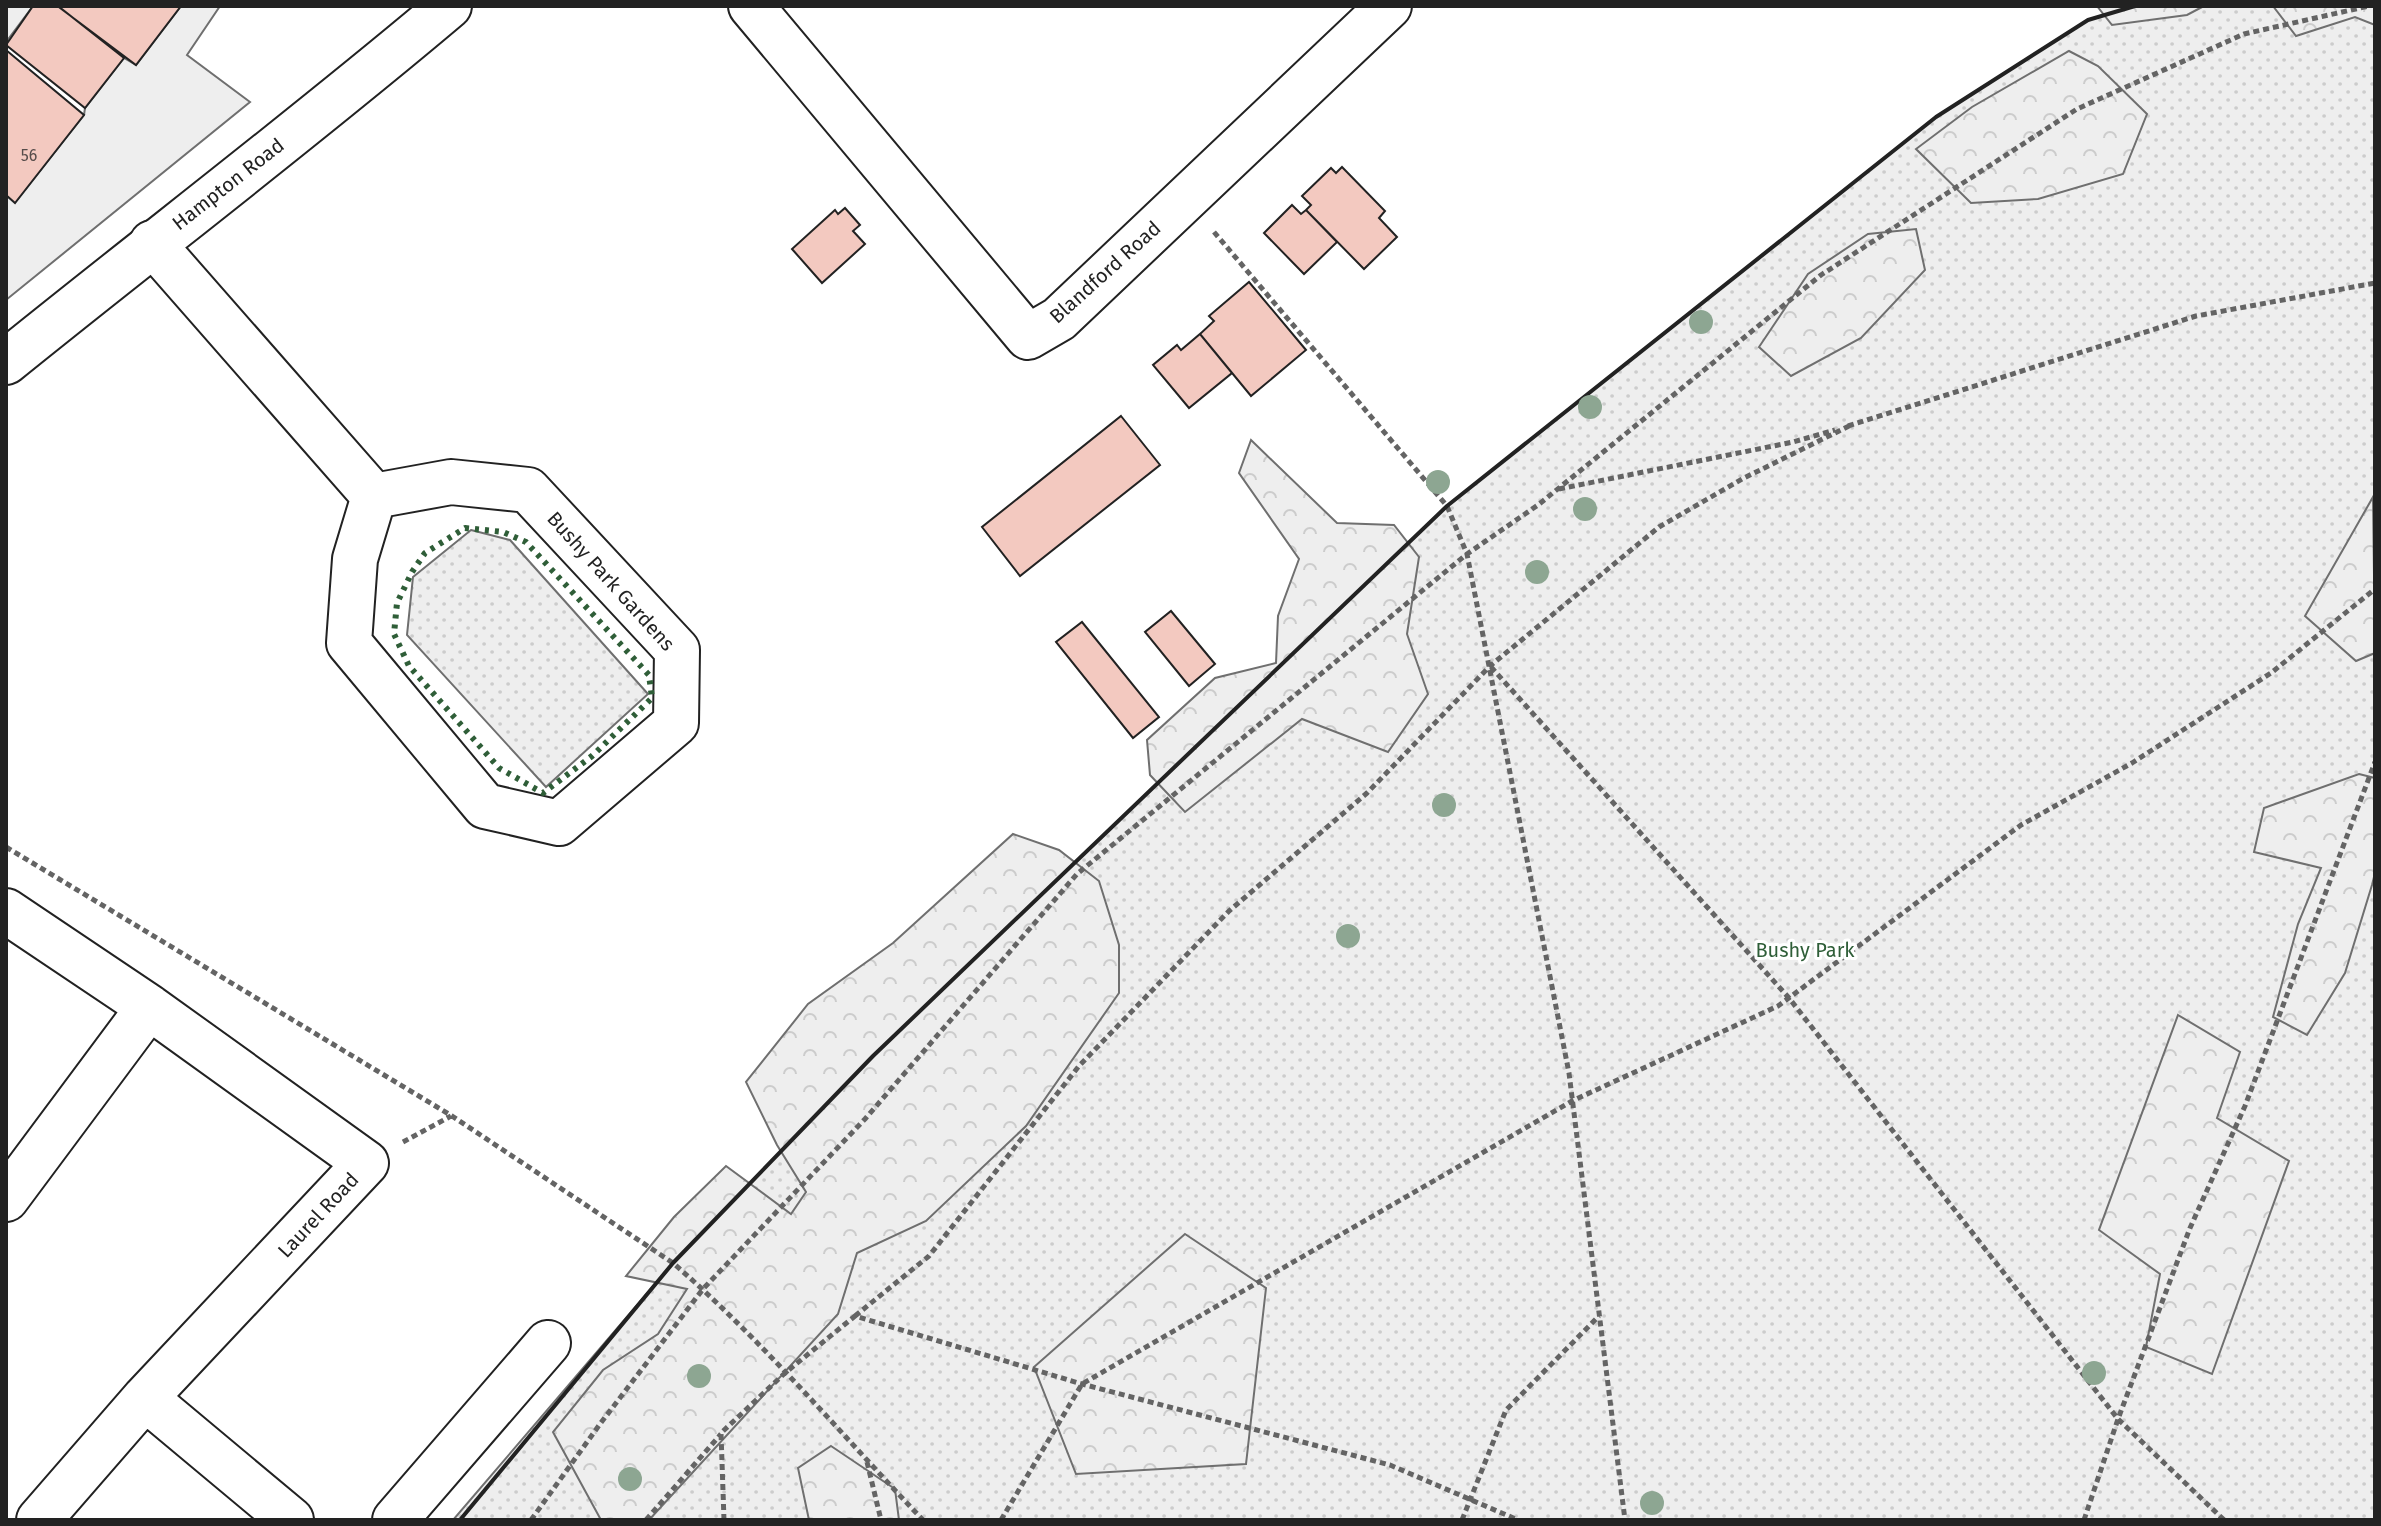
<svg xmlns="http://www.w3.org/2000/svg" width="2381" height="1526" viewBox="0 0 2381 1526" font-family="'Fira Sans',sans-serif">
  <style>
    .grass { fill: url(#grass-dots); stroke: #6f6f6f; stroke-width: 2 }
    .forest { fill: url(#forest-crowns); stroke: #6f6f6f; stroke-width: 2 }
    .garden { fill: #eee; stroke: #6f6f6f; stroke-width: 2 }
    .building { fill: #f3c9c0; stroke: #222; stroke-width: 2 }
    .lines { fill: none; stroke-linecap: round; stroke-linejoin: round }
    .minor-casing { stroke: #222; stroke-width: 48 }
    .major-casing { stroke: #222; stroke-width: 48 }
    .path { stroke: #646464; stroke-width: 5; stroke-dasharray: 6 4; stroke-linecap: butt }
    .minor { stroke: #fff; stroke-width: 44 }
    .major { stroke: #fff; stroke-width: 44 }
    .hedge { stroke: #2f5e38; stroke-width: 6; stroke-dasharray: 4 6; stroke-linecap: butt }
    .wall { stroke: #222; stroke-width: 4 }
    .tree { fill: #8da692 }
    .labels { text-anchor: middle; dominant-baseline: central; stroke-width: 6; stroke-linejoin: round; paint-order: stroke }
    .number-label { font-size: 16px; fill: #564c4a }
    .street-label { font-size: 20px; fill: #222; stroke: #fff }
    .park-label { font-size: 20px; fill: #2f5e38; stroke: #fff }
  </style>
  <defs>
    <pattern id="grass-dots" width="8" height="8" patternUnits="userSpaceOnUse" patternTransform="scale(2)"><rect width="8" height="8" fill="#eee"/><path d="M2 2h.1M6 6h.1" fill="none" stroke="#ccc" stroke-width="1.8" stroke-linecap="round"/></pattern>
    <pattern id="forest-crowns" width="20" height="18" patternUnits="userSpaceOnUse" patternTransform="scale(2)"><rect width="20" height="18" fill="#eee"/><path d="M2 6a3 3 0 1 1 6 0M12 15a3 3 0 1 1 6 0" fill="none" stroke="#ccc"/></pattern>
  </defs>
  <rect width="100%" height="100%" fill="#fff"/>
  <!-- grass -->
  <path class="grass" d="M2135 6H2375V1520H453L673 1263 873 1056 1447 506 1936 117 2088 20Z
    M471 530 510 540 648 694 546 787 407 635 413 577Z"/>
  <!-- forest -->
  <path class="forest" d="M2097 6H2204L2187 15 2112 25Z
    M2273 6H2375V25L2355 17 2296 36Z
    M2069 51 2098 66 2147 114 2123 174 2038 199 1971 203 1916 149 1972 107Z
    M1916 229 1925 270 1861 338 1791 376 1759 347 1808 274 1868 234Z
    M1251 440 1337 523 1394 525 1419 557 1407 634 1428 694 1388 752 1302 719 1185 812 1150 775 1147 740 1215 678 1276 663 1278 616 1299 559 1239 473Z
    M2373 497 2375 653 2356 661 2305 616Z
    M2359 774 2375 778V873L2372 885 2345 973 2307 1035 2273 1017 2298 924 2321 868 2254 852 2264 808Z
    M1013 834 1059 850 1099 881 1119 945V993L1026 1126 926 1221 857 1253 838 1314 649 1520H601L553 1432 603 1370 658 1334 687 1289 626 1276 674 1217 726 1166 791 1214 806 1192 777 1145 746 1082 808 1004 893 943Z
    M2178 1015 2240 1052 2217 1118 2289 1161 2212 1374 2146 1347 2160 1274 2099 1230Z
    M1185 1234 1266 1288 1246 1464 1076 1474 1034 1367Z
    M831 1446 895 1489 899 1520H809L798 1468Z"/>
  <!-- garden -->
  <path class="garden" d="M6 6H33L6 42Z
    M181 6H220L187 55 250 102 6 300V195L15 202 84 115 85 108 124 58 136 65Z"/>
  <!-- building -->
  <path class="building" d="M33 6H58L124 58 85 108 6 45Z
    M62 6H181L136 65 60 8Z
    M6 50 84 115 15 203 6 195Z
    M1342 167 1385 211 1379 218 1397 237 1364 269 1306 210 1311 205 1302 196 1331 168 1336 173Z
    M1292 205 1301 214 1306 210 1337 242 1304 274 1264 233Z
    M845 208 860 225 853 231 865 244 822 283 792 249 835 210 838 214Z
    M1249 282 1306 350 1251 396 1200 334 1214 321 1209 316Z
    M1200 334 1232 373 1189 408 1153 365 1177 345 1181 350Z
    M1121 416 1160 465 1020 576 982 527Z
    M1171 611 1215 664 1189 686 1145 632Z
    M1082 622 1159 717 1133 738 1056 642Z"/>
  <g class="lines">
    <!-- minor casing -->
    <g class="minor-casing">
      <path id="minor" d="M751 6 1028 337 1059 319 1389 6
        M152 243 374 496 451 482 528 490 677 650 676 723 559 823 485 806 349 643 355 559 374 496
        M6 911 149 1007 366 1163 145 1398 39 1520
        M6 1199 149 1007
        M145 1398 291 1520
        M395 1520 548 1343"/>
    </g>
    <!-- major casing -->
    <g class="major-casing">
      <path id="major" d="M6 362C153 243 305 128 449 6"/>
    </g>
    <!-- path -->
    <path class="path" d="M1214 232 1447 506 1467 554 1569 1073 1625 1520
      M1848 426 2196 316 2375 283
      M1559 489 1793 442 1835 430
      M1491 667 1789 998 2118 1419 2224 1520
      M6 847 452 1116 673 1263C763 1341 841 1434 923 1520
      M403 1142 451 1116
      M855 1316 929 1256 1079 1066 1229 911 1367 793 1490 666 1659 527 1742 479 1849 426
      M867 1462 881 1520
      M531 1520 600 1424 703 1289 865 1119 1077 874 1467 554 1538 505 1821 275 2077 109 2244 34 2369 6
      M646 1520 721 1434
      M724 1520 721 1433 785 1373 855 1316 1082 1384 1390 1465 1518 1520
      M1001 1520 1082 1384 1572 1101 1778 1006 2021 825 2132 763 2271 673 2375 589
      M1462 1520 1506 1410 1599 1316
      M2084 1520 2118 1419 2190 1228 2245 1106 2375 762"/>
    <!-- minor -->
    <use href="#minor" class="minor"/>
    <!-- major -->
    <use href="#major" class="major"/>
    <!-- hedge -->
    <path class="hedge" d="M465 528 503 532 526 542 649 675 652 698 592 756 543 793 499 768 409 666 394 634 397 603 412 572 425 553Z"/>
    <!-- wall -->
    <path class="wall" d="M460 1520 673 1263 873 1056 1447 506 1936 117 2088 20 2135 6"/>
  </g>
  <!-- trees -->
  <g class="tree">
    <circle cx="1701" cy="322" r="12"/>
    <circle cx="1590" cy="407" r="12"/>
    <circle cx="1438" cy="482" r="12"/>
    <circle cx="1585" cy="509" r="12"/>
    <circle cx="1537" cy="572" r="12"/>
    <circle cx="1444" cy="805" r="12"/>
    <circle cx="1348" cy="936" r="12"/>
    <circle cx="2094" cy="1373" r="12"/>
    <circle cx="699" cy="1376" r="12"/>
    <circle cx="630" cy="1479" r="12"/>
    <circle cx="1652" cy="1503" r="12"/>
  </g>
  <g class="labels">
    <!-- number labels -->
    <g class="number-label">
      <text x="29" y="155">56</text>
    </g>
    <!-- street labels -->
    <g class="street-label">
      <text transform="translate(228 184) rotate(-38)">Hampton Road</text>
      <text transform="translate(1105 272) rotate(-42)">Blandford Road</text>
      <text transform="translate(611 581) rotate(48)">Bushy Park Gardens</text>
      <text transform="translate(318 1215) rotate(-47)">Laurel Road</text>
    </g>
    <!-- park labels -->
    <g class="park-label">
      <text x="1805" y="950">Bushy Park</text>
    </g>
  </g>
  <!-- border -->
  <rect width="2381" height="1526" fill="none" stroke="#222222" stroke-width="16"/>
</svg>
